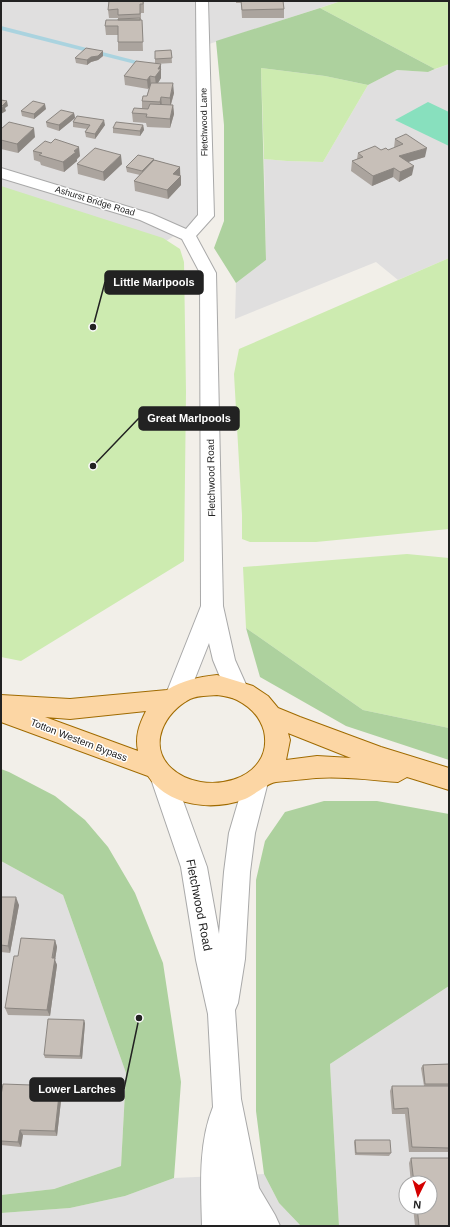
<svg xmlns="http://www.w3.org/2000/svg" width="450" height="1227" viewBox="0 0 450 1227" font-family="Arial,sans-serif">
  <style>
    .residential { fill: #e0dfdf; fill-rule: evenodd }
    .grass { fill: #cdebb0 }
    .forest { fill: #add19e }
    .pitch { fill: #88e0be }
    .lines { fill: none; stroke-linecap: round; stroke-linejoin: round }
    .stream { fill: #aad3df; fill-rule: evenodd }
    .minor-casing { stroke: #a9a9a9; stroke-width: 2 }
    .primary-casing { stroke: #a06b00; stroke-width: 2 }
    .minor { fill: #fff; fill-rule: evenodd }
    .primary { fill: #fcd6a4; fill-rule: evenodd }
    .wall { fill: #aba49e }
    .shaded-wall { fill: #8b8681 }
    .building { fill: #c7bfb8; stroke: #8b8681 }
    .labels { text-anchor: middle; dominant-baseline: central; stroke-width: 3; stroke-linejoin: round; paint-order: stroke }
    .far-street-label { font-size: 9px; fill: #222; stroke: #fff }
    .street-label { font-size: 10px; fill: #222; stroke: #fff }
    .near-street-label { font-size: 12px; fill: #222; stroke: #fff }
    .leader { fill: none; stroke: #222; stroke-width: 1.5 }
    .callout-dot { fill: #222; stroke: #fff; stroke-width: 1.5 }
    .callout { fill: #222; stroke: #222; stroke-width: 1.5 }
    .callout-label { font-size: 11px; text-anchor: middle; font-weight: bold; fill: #fff }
  </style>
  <rect width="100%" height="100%" fill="#f2efe9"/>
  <!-- residential -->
  <path class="residential" d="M1 1H341L203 46 206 216 166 241 1 189Z
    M449 64V258L398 280 376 262 235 319 236 283 266 260 264 159 287 161 323 162 368 85 397 70 428 72Z
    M1 861 63 895 126 1073 121 1166 54 1189 1 1195Z
    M449 986V1226H339L330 1064ZM406 1183H430V1207H406Z
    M264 1174 279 1203 300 1225 303 1226H1V1213L70 1208 125 1196 174 1178Z"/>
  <!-- grass -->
  <path class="grass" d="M341 1H449V64L435 69 320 8Z
    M261 68 325 76 368 85 323 162 287 161 264 159Z
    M1 186 163 238 180 249 184 262 186 392 184 561 21 661 1 657Z
    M449 258V529L316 542H250L242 539V515L234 374 239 349Z
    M407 554 449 558V728L363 710 246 628 243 567Z"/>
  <!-- forest -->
  <path class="forest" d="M320 8 435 69 428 72 397 70 368 85 325 76 261 68 266 260 236 283 214 248 224 221V125L216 41Z
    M246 628 363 710 449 728V760L346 726 260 677Z
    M1 769 9 772 55 796 85 820 108 847 135 893 163 963 181 1082 174 1178 125 1196 70 1208 1 1213V1195L54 1189 121 1166 126 1073 63 895 1 861Z
    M324 801H377L449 814V986L330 1064 339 1226H303L300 1225 279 1203 264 1174 256 1111V880L265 841 285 812Z"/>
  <!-- pitch -->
  <path class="pitch" d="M428 102 449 112V146L395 120Z"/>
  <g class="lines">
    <!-- stream -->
    <path class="stream" d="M1 26 145 63 146 64 143 66 1 30Z"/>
    <!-- minor casing -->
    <g class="minor-casing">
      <path id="minor" d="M196 1H208L214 216 196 236 216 273 223 606 235 660 248 689 244 696 236 699 228 696 213 660 209 643 186 701 178 704 170 701 166 694 201 606 200 273 182 239 140 220 1 178V168L152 214 186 229 198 215Z
        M162 765 171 768 174 776 207 867 219 934 224 872 229 833 244 782 247 774 256 771 265 774 268 782 255 833 250 872 245 959 238 1003 235 1010 241 1099 259 1188 275 1215 280 1226H202C201 1187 198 1144 213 1107L208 1014 196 960 181 867 150 776 153 768Z"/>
    </g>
    <!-- primary casing -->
    <g class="primary-casing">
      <path id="primary" d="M217 675 253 686 268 696 278 708 300 717 381 747 449 768V790L407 777 398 782C372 780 342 776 316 778 303 779 290 781 276 782 267 783 255 795 245 799 213 811 169 807 148 776L1 722V695L70 699 167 690C183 680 199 677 217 675ZM217 695C224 696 231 697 237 700 251 707 260 717 264 731 275 781 203 798 171 768 147 745 165 712 190 699 199 695 208 696 217 695ZM146 711C139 725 135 736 138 751L45 717 70 719ZM288 733 351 758 317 756 286 760 290 740Z"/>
    </g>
    <!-- minor -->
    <use href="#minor" class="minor"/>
    <!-- primary -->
    <use href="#primary" class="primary"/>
  </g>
  <!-- wall -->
  <path class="wall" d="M144 1V13H141V20H142L143 51H118V35H106L105 26 118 20V18H109L108 10Z
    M236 1H283L284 9V18H242L241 3H236Z
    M171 50 172 63 156 64H161V78L158 83 174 93 171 105H173L174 114 170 128 147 127 146 123 133 122 132 113 142 108V101L147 96 149 87 148 89 125 85 124 76 155 63V51Z
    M103 56 98 60 91 62 87 65 76 63 75 58Z
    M46 109 34 119 22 116 21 111Z
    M74 113 75 118 59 131 47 127 46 122Z
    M73 122 105 125 95 139 86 137 85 132 87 129 73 127Z
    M143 125 144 130 140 136 113 133V128Z
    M1 129 35 137 18 153 1 149Z
    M395 139 425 157 408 162 412 175 399 182 393 177 372 186 351 171 352 161 357 159 358 153 381 150H388L394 148Z
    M33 151 80 156 77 159V161L64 172 41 165 40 162 34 160Z
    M154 159V160L180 167 181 185 168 199 135 191 134 181 140 175 127 172 126 167Z
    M77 164H122L104 181 78 174Z
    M1 897 19 905 10 953 1 952Z
    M55 940 57 947 55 960 57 965 50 1016 8 1015 5 1008 18 956Z
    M85 1023 82 1059 45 1058 44 1055Z
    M449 1064V1152H409L405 1114H392L390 1091 392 1086H424L421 1068 423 1065Z
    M60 1086 62 1092 57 1136 23 1135 21 1147 1 1145V1095Z
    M355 1140 391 1153 389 1156 355 1155 354 1142Z
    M411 1158H449V1226H415L413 1207H430V1183H411L409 1163Z"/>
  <!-- shaded-wall -->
  <path class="shaded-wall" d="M103 51V56L98 60 91 62 87 65V60L91 57Z
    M161 64V78L156 86 155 77 158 69Z
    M150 76 151 85 148 89 147 80Z
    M173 83 174 93 170 107V98Z
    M161 97 162 106 160 111V102Z
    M7 101 8 106 5 108 6 111 1 114V108L2 106Z
    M45 104 46 109 34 119V114Z
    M173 105 174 114 170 128V119Z
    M74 113 75 118 59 131V125Z
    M104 120 105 125 95 139V134Z
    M143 125 144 130 140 136V131Z
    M34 128 35 137 18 153 17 144Z
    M79 147 80 156 77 159V161L64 172 63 162 74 151Z
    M427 148 425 157 398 165 399 156Z
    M121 155 122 164 104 181 103 172Z
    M154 159V164L143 176 142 171Z
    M414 166 412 175 399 182 400 172Z
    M180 167V176L173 174Z
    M394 168 393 177 372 186 373 176Z
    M181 176V185L168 199 167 190Z
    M16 897 19 905 10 953 8 946Z
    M55 940 57 947 55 960 57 965 50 1016 47 1010Z
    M84 1020 85 1023 82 1059 80 1056Z
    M60 1086 62 1092 57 1136 55 1131Z
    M20 1130 23 1135 21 1147 18 1142Z"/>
  <!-- building -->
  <path class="building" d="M109 1H143V4H140V14L118 15V9L108 10Z
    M241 1H283L284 9 242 10Z
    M140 18V20H118V19Z
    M106 20H142L143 42H118V26H105Z
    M86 48 103 51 98 56 91 57 87 60 75 58Z
    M171 50 172 58 155 59V51Z
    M136 61 161 64 158 69H161L155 77 150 76 147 80 124 76Z
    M151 83H173L170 98 161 97 160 102 142 101 143 96H147Z
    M1 100 7 101 2 106H5L1 108Z
    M33 101 45 104 34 114 21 111Z
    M150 104 173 105 170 119 146 117 147 114 132 113 134 108 148 109Z
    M61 110 74 113 59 125 46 122Z
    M77 116 104 120 95 134 85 132 90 125 73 122Z
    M9 122 34 128 17 144 1 140V129Z
    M116 122 143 125 140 131 113 128Z
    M406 134 427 148 399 156 414 166 400 172 394 168 373 176 352 161 363 157 358 153 375 146 381 150 386 148 388 150 403 144 395 139Z
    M55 139 79 147 74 151 76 152 63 162 39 155 42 153 33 151 45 141 51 143Z
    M95 148 121 155 103 172 77 164Z
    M138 155 154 159 142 171 126 167Z
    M154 160 180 167 173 174 181 176 167 190 134 181Z
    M1 897H16L8 946 1 945Z
    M21 938 55 940 52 958H55L47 1010 5 1008 14 956H18Z
    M48 1019 84 1020 80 1056 44 1055Z
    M449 1064V1084H425L423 1065Z
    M3 1084 60 1086 55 1131 20 1130 18 1142 1 1141V1095Z
    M392 1086H449V1148L412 1147 408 1108 394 1109Z
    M355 1140H390L391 1153H356Z
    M411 1158H449V1226H419L417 1207H430V1183H414Z"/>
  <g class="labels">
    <!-- far-street labels -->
    <g class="far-street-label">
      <text transform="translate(204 122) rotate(-91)">Fletchwood Lane</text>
      <text transform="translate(95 201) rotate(17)">Ashurst Bridge Road</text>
    </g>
    <!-- street labels -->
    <g class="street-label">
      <text transform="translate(211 478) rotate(-91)">Fletchwood Road</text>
      <text transform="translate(79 740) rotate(21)">Totton Western Bypass</text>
    </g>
    <!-- near-street labels -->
    <g class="near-street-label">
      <text transform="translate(199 905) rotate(79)">Fletchwood Road</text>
    </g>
  </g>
  <!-- callouts -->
  <path class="leader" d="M93 327L105 282M93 466L139 418M139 1018L124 1089"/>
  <g class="callout-dot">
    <circle cx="93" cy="327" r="4"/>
    <circle cx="93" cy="466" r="4"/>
    <circle cx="139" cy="1018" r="4"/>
  </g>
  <g class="callout">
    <rect x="105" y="271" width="98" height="23" rx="4"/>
    <rect x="139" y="407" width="100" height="23" rx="4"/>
    <rect x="30" y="1078" width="94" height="23" rx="4"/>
  </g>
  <g class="callout-label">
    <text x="154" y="286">Little Marlpools</text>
    <text x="189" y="422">Great Marlpools</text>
    <text x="77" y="1093">Lower Larches</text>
  </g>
  <!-- border -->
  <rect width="450" height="1227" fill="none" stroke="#222222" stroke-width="4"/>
  <!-- north arrow -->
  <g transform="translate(418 1195) rotate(185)"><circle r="19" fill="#ffffff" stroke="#a7a7a7"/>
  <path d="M0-3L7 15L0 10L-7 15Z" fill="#d40000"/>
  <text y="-6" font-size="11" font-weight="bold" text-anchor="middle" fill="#222222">N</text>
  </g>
</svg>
